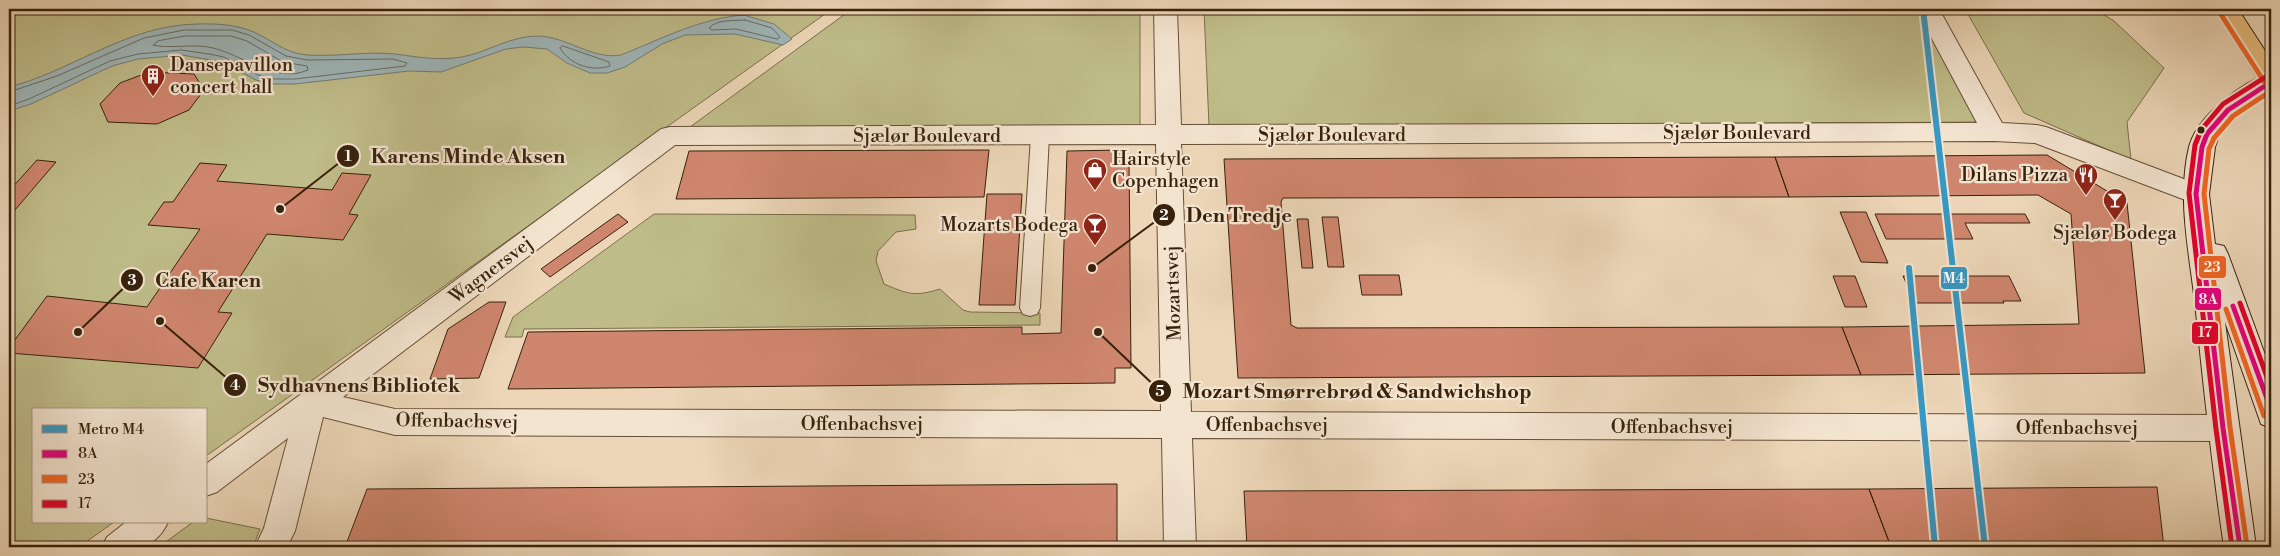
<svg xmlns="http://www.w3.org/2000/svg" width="2280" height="556" viewBox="0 0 2280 556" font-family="'Libre Bodoni',serif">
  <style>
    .green { fill: #bfbc89; stroke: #7c6f4a }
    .water { fill: #9eb6b9; stroke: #757b74 }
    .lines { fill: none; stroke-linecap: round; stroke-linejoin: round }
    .shore { stroke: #6b6c62; stroke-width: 1 }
    .building { fill: #cf866e; stroke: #38220c }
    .lane-casing { stroke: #654f37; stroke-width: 2 }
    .street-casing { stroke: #654f37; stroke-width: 2 }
    .secondary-casing { stroke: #38220c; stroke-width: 2 }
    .primary-casing { stroke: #38220c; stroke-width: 2 }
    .lane { fill: #f3e4d0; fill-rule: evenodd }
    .street { fill: #f3e4d0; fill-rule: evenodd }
    .secondary { fill: #f3e4d0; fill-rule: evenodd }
    .primary { fill: #e6bb7c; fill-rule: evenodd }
    .bus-1-casing { stroke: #f3e4d0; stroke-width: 9 }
    .bus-2-casing { stroke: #f3e4d0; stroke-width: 9 }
    .bus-3-casing { stroke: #f3e4d0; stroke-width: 9 }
    .bus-1 { stroke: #e5007d; stroke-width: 5 }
    .bus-2 { stroke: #f26522; stroke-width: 5 }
    .bus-3 { stroke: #e4002b; stroke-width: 5 }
    .metro-1-casing { stroke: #f3e4d0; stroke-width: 10 }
    .metro-1 { stroke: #3698c3; stroke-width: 6 }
    .bus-dot { fill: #38220c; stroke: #f3e4d0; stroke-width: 2 }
    .labels { text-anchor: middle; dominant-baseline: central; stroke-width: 4.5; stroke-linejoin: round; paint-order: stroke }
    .poi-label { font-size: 19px; fill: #38220c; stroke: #f3e4d0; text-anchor: start }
    .street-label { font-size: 19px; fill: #38220c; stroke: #f3e4d0 }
    .leader { fill: none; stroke: #38220c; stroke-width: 2 }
    .callout-dot { fill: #38220c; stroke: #f3e4d0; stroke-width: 2 }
    .mark-label { font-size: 15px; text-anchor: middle; font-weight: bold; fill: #fff }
    .callout-label { font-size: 20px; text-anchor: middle; font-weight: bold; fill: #38220c; stroke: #f3e4d0; stroke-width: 4.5; stroke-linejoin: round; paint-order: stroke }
    .line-badge { stroke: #f3e4d0; stroke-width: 2 }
    .badge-label { font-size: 14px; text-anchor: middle; font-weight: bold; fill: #fff }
  </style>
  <rect width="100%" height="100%" fill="#ecd6b7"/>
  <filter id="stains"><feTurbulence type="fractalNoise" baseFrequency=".004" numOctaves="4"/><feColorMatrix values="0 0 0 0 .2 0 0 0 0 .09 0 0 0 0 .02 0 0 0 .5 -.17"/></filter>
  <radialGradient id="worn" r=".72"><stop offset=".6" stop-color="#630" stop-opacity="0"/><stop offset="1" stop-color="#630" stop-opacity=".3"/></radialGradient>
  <!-- green -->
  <path class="green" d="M9 9H832L206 456V410H34V522H114L79 547H9Z
    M852 9H1140V127H690Z
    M1204 9H1917L1980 122 1209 126Z
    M1965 9H2095L2114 21 2164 68 2127 122 2131 160 2024 113Z
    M654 214 915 215 916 229 896 232 878 251 876 261 884 284C908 294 914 297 940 289L963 310 970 312 1040 313V325L524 329 522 337H505L513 317Z
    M206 518 260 529 253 547H159L193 522H206Z"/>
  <!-- water -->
  <path class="water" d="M744 15 774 24 792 39 783 45 735 34 685 35 662 44 625 67 607 73H590L567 63 547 49 523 47 506 49 441 72 409 71 295 84H274L256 80 222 62 182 55 138 59 112 66 31 104 9 111V87C68 72 120 31 182 25 204 23 229 23 249 30 270 38 285 54 308 55 336 57 366 51 395 54 418 57 438 61 462 57 488 52 510 36 538 36 568 37 592 60 621 55 661 39 701 18 744 15Z"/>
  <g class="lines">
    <!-- shore -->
    <path class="shore" d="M745 20 772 28 780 37 777 39 736 29 712 30 709 28C717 19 734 21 745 20Z
      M185 36H231L247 41 283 62 307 66 308 70C274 85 240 52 208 47 190 44 168 49 153 45L158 41Z
      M563 46 609 62 610 66C592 72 570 65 560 48Z
      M9 92 57 76 144 38 184 30H232L249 35 286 56 307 60 393 59 407 63 405 66 295 79H275L258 75 224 57 209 54 181 50 138 54 110 61 29 99 9 106"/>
  </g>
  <!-- building -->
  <path class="building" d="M149 72 194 74 204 90 189 110 157 124 108 122 100 104 120 83Z
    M989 150 984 197 676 199 689 151Z
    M1121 150 1120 157H1129L1131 368H1115V383L508 389 528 332 1022 327V334L1061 333 1067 151Z
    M2047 155 2127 203 2145 373 1861 375 1842 327 2079 324 2071 214 2038 195 1789 197 1775 157Z
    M1775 157 1789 197 1283 198 1281 202 1291 325 1297 328 1842 327 1861 375 1238 378 1224 159Z
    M37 160 56 162 9 217V191Z
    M200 163 227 165 217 181 332 190 342 173 371 175 349 214 358 215 343 240 267 234 218 312 232 313 198 368 9 353V348L47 296 147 307 200 229 148 225 164 202H173Z
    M987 194H1022L1015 305H979Z
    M1840 212H1866L1888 263 1861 262Z
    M618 214 628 222 550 277 541 269Z
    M1875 214H2025L2030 223H1965L1973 239H1886Z
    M1322 217H1338L1344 267H1328Z
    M1297 219H1308L1313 268H1302Z
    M1359 275H1399L1402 295H1362Z
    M1833 276H1855L1867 307H1845Z
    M1903 276H2009L2021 301H2003L2004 303H1915Z
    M489 302H506L479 378 430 379 448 329Z
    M1117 484V547H345L367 489Z
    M2157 487 2164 547H2094V545L1891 547 1869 489Z
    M1869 489 1891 547H1247L1244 491Z"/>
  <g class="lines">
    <!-- lane casing -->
    <g class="lane-casing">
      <path id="lane" d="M1040 130 1046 131 1049 136 1040 308 1037 314 1030 316 1023 314 1020 308 1031 136 1034 131Z"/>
    </g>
    <!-- street casing -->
    <g class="street-casing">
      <path id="street" d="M1154 9H1177L1181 125 1977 123 1916 9H1939L2002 123 2037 125 2046 127 2205 187 2209 194 2205 201 2196 204 2035 143 1994 141 1181 144 1191 412 2223 415 2234 419 2238 428 2234 437 2223 441 1192 438 1196 547H1164L1162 438 395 435 323 417 295 531 287 547H255L264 528 288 438 217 492 206 496V464L661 129 670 127 1156 125ZM1156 144 1161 411 395 409 343 397 675 145Z
        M126 522H168C154 553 130 547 102 547L107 537Z"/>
    </g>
    <!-- secondary casing -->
    <g class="secondary-casing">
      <path id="secondary" d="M2271 73V94L2237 116 2218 138 2215 147 2209 194 2215 244 2224 246 2228 254 2271 371V428L2261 424 2254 404 2225 322 2256 547H2224C2212 466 2203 384 2195 302 2189 252 2177 197 2189 147 2197 116 2242 82 2271 73Z"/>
    </g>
    <!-- primary casing -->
    <g class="primary-casing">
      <path id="primary" d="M2214 9H2238L2271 60V88L2262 85Z"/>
    </g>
    <!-- lane -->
    <use href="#lane" class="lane"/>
    <!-- street -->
    <use href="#street" class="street"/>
    <!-- secondary -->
    <use href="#secondary" class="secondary"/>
    <!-- primary -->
    <use href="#primary" class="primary"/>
    <!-- bus-1 casing -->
    <g class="bus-1-casing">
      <path id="bus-1" d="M2233 306 2269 404 2271 415
        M2240 547 2223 428 2196 194 2202 147 2207 134 2228 110 2271 82"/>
    </g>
    <!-- bus-2 casing -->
    <g class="bus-2-casing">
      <path id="bus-2" d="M2220 13 2265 83
        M2226 309 2264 416
        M2247 546 2230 427 2204 194 2209 149 2214 138 2233 116 2271 91"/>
    </g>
    <!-- bus-3 casing -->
    <g class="bus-3-casing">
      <path id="bus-3" d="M2240 303 2271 388
        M2232 547 2216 429 2189 193 2195 145 2201 130 2223 104 2267 76"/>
    </g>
    <!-- bus-1 -->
    <use href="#bus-1" class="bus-1"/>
    <!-- bus-2 -->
    <use href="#bus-2" class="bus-2"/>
    <!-- bus-3 -->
    <use href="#bus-3" class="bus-3"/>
    <!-- metro-1 casing -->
    <g class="metro-1-casing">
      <path id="metro-1" d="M1923 9 1985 547
        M1909 268 1935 547"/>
    </g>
    <!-- metro-1 -->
    <use href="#metro-1" class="metro-1"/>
  </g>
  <!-- icons -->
  <defs>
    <g id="building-pin" transform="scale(1.25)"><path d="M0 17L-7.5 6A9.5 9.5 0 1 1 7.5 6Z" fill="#8f2418" stroke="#f3e4d0"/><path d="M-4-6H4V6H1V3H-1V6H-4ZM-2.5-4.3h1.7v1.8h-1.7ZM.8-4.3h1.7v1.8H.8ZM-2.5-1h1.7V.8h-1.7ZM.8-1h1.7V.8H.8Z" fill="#fff"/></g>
    <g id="shop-pin" transform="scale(1.25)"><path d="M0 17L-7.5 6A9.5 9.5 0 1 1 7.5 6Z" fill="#8f2418" stroke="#f3e4d0"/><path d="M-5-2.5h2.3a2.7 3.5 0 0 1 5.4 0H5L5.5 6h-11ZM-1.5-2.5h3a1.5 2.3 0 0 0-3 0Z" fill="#fff"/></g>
    <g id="restaurant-pin" transform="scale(1.25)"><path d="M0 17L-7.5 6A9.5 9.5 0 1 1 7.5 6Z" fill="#8f2418" stroke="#f3e4d0"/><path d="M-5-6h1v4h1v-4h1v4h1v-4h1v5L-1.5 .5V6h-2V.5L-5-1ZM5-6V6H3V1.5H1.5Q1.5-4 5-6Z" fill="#fff"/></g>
    <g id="bar-pin" transform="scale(1.25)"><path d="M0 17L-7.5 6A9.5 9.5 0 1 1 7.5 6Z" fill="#8f2418" stroke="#f3e4d0"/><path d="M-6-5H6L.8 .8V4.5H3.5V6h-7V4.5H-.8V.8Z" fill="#fff"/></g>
  </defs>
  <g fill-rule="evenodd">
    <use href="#building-pin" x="153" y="76"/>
    <use href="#shop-pin" x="1095" y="170"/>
    <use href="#restaurant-pin" x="2086" y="175"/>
    <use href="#bar-pin" x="2115" y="200"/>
    <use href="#bar-pin" x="1095" y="225"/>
  </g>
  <!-- markers -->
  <circle class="bus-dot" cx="2201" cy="130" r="4.5"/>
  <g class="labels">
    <!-- poi labels -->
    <g class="poi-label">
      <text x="170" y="65">Dansepavillon<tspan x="170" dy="22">concert hall</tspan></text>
      <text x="1112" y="159">Hairstyle<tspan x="1112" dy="22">Copenhagen</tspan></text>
      <text x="2068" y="175" text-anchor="end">Dilans Pizza</text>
      <text x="1078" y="225" text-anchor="end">Mozarts Bodega</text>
      <text x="2115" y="233" text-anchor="middle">Sjælør Bodega</text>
    </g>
    <!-- street labels -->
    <g class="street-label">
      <text x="1737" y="133">Sjælør Boulevard</text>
      <text x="1332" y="135">Sjælør Boulevard</text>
      <text x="927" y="136">Sjælør Boulevard</text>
      <text transform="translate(491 270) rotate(-37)">Wagnersvej</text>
      <text transform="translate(1173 293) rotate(-92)">Mozartsvej</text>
      <text transform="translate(457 421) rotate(1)">Offenbachsvej</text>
      <text x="862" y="424">Offenbachsvej</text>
      <text x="1267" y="425">Offenbachsvej</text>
      <text x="1672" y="427">Offenbachsvej</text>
      <text x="2077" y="428">Offenbachsvej</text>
    </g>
  </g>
  <!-- callouts -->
  <path class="leader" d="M280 209L348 156M1092 268L1164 215M78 332L132 280M160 321L235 385M1098 332L1160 391"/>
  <g class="callout-dot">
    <circle cx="280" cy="209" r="5"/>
    <circle cx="1092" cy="268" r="5"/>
    <circle cx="78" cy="332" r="5"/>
    <circle cx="160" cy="321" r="5"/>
    <circle cx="1098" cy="332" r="5"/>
    <circle cx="348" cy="156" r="12"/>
    <circle cx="1164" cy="215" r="12"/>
    <circle cx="132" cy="280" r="12"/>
    <circle cx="235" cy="385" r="12"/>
    <circle cx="1160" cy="391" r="12"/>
  </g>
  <g class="mark-label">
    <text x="348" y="161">1</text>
    <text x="1164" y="220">2</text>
    <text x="132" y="285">3</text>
    <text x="235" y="390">4</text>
    <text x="1160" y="396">5</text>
  </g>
  <g class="callout-label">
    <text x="468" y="163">Karens Minde Aksen</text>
    <text x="1239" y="222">Den Tredje</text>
    <text x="208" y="287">Cafe Karen</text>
    <text x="359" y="392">Sydhavnens Bibliotek</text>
    <text x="1357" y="398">Mozart Smørrebrød &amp; Sandwichshop</text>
  </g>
  <g class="line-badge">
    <rect x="2198" y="255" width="29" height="24" rx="5" fill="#f26522"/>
    <rect x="1940" y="266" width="28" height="24" rx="5" fill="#3698c3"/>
    <rect x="2194" y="287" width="28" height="24" rx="5" fill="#e5007d"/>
    <rect x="2191" y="321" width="28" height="24" rx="5" fill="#e4002b"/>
  </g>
  <g class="badge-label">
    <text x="2212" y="272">23</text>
    <text x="1954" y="283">M4</text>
    <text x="2208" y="304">8A</text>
    <text x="2205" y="337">17</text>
  </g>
  <!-- margin -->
  <rect width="2280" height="556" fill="none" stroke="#ecd6b7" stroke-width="30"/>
  <rect x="10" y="10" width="2260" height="536" fill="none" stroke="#38220c" stroke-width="2.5"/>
  <rect x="15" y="15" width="2250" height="526" fill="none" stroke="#38220c"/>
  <!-- legend -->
  <rect x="32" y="408" width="175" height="115" fill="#f3e4d0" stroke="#a89682"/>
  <rect x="42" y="425" width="25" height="8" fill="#3698c3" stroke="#a89682"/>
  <text x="78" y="434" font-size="15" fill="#38220c">Metro M4</text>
  <rect x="42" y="450" width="25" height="8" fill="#e5007d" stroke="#a89682"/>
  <text x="78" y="458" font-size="15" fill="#38220c">8A</text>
  <rect x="42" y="475" width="25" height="8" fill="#f26522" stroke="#a89682"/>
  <text x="78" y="484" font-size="15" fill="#38220c">23</text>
  <rect x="42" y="500" width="25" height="8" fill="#e4002b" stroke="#a89682"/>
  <text x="78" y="508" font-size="15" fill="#38220c">17</text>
  <rect width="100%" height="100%" filter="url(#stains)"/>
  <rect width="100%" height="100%" fill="url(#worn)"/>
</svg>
